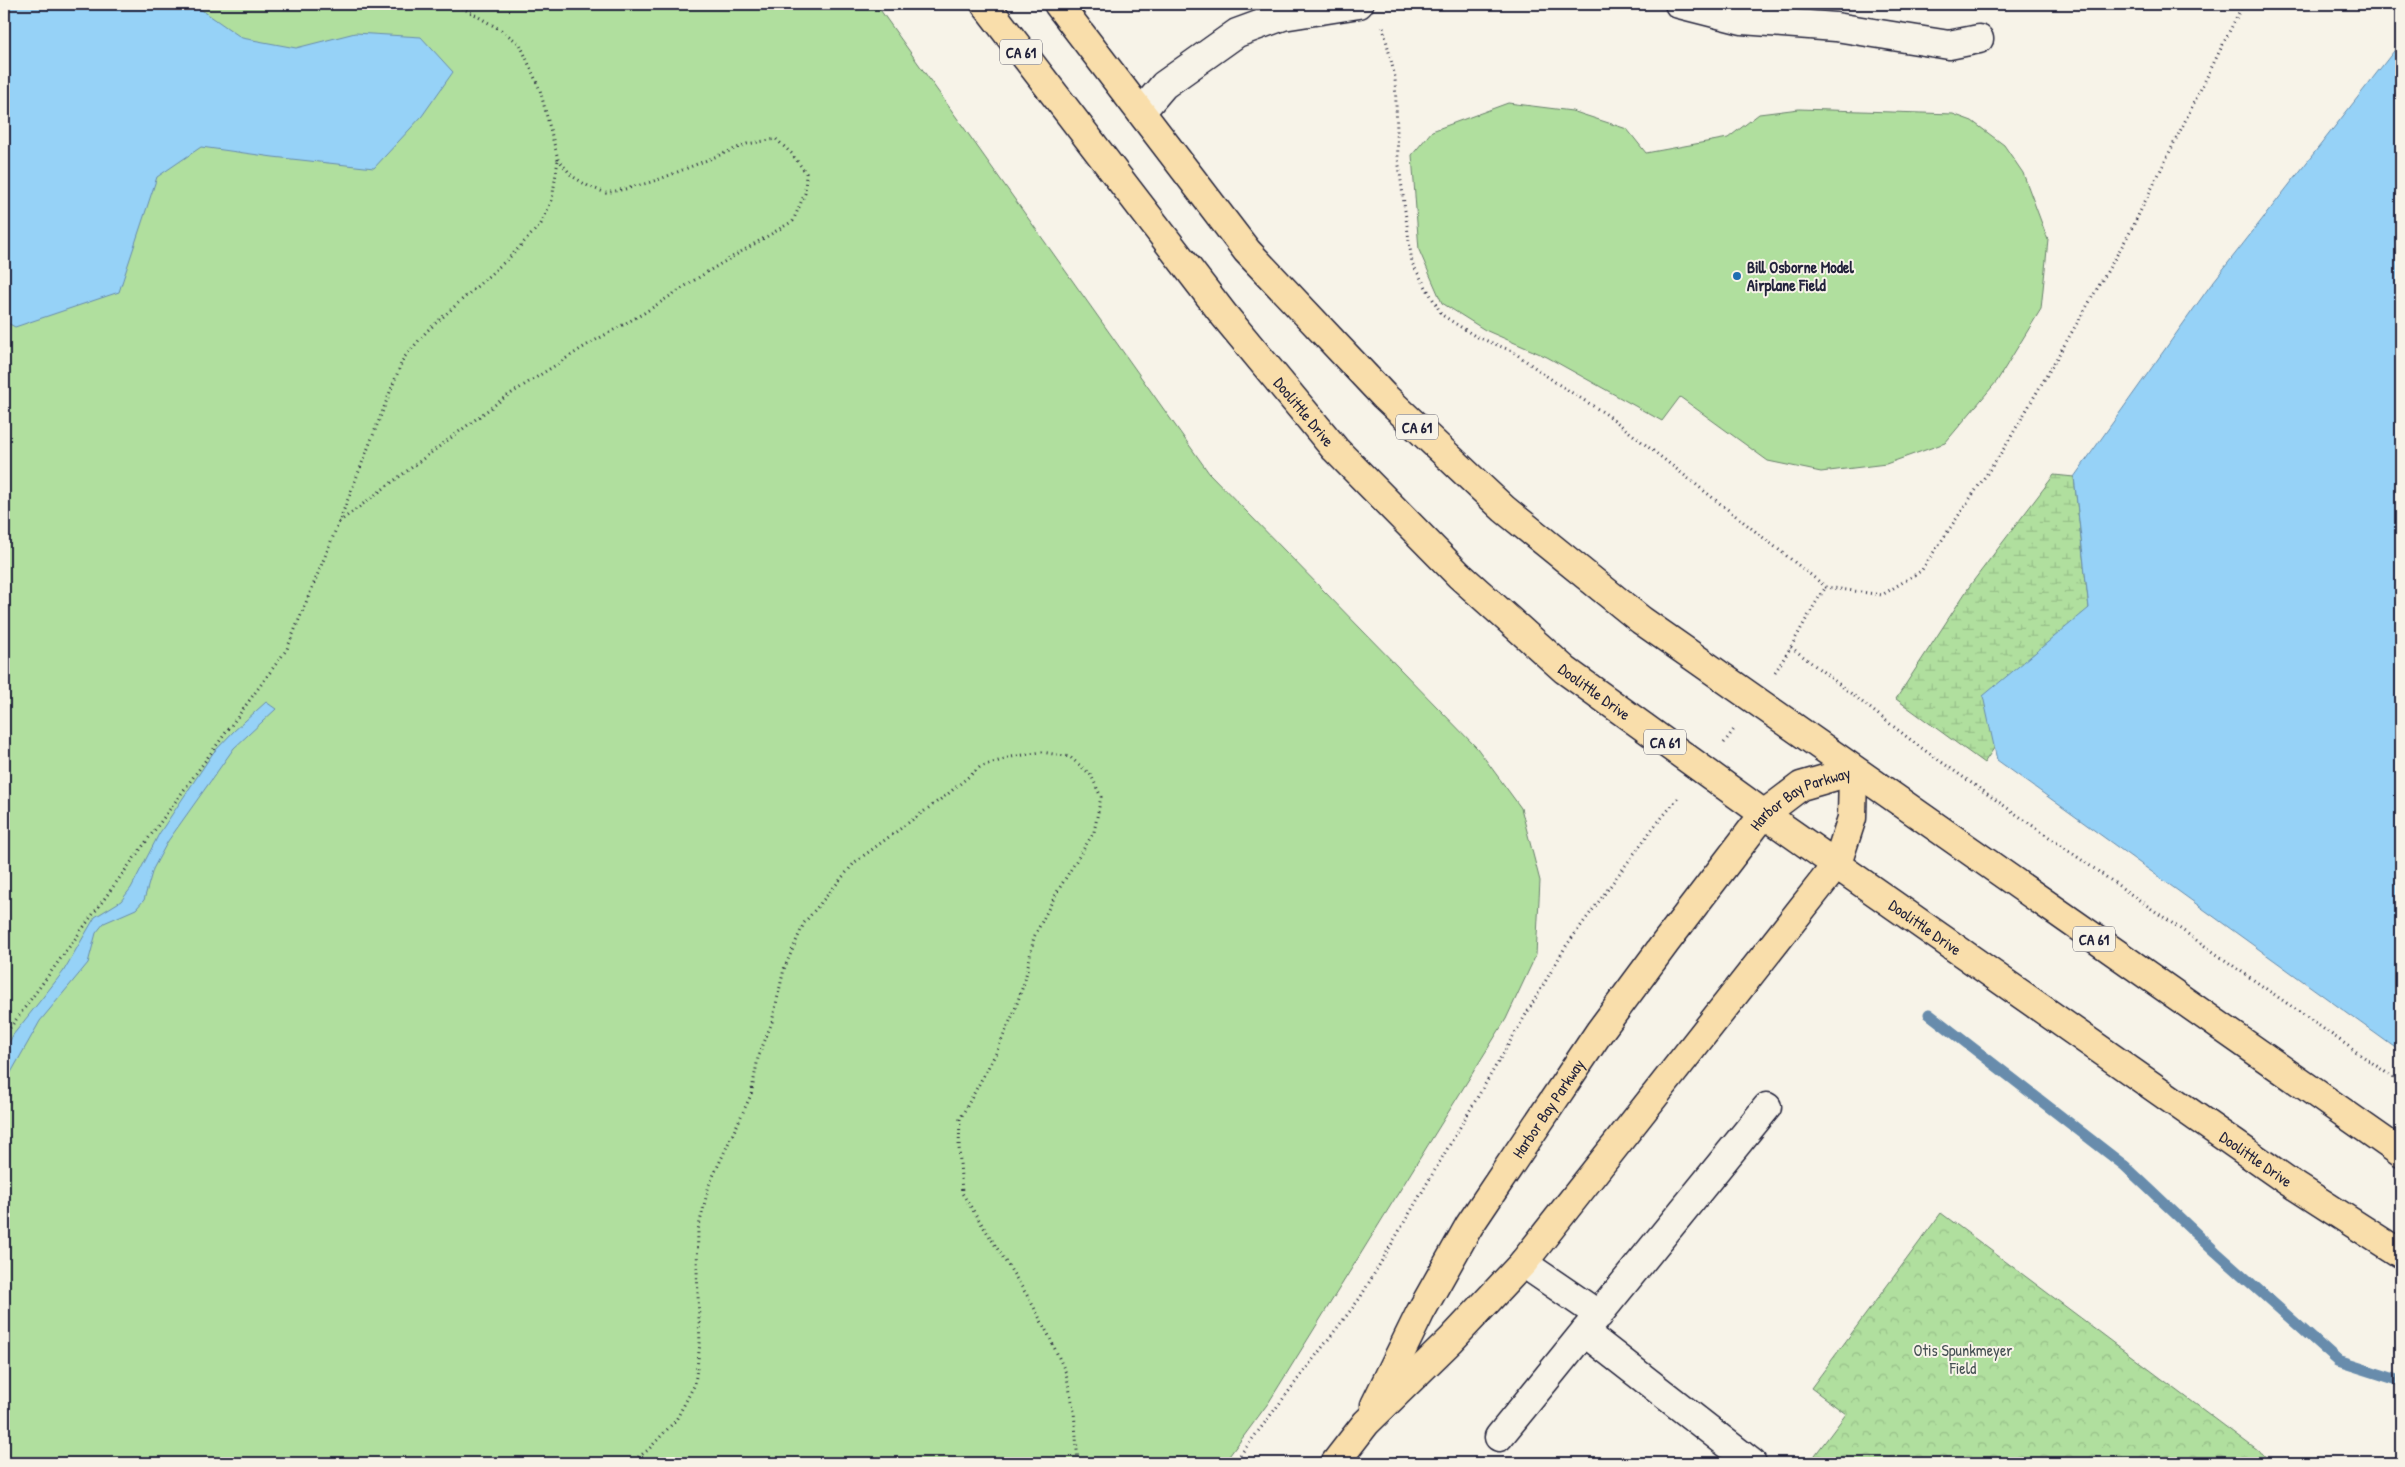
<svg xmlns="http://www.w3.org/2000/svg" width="2405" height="1467" viewBox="0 0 2405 1467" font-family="'Patrick Hand',sans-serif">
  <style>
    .grass { fill: #b0df9e; stroke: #69806c }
    .wetland { fill: url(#wetland-marsh); stroke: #69806c }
    .park { fill: url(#park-crowns); stroke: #69806c }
    .water { fill: #96d2f7; stroke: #688cac }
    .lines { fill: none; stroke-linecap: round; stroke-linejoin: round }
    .stream { stroke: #688cac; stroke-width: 11 }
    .minor-casing { stroke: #22223b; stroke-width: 31 }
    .major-casing { stroke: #22223b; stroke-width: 31 }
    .path { stroke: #22223b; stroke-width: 3; stroke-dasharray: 1 4; stroke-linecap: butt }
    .minor { stroke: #f7f3e8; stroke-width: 28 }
    .major { stroke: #f9deab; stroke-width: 28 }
    .poi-dot { fill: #1f6fb2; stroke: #f7f3e8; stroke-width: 2 }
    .labels { text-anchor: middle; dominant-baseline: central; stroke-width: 4; stroke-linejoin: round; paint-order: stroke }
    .shield { fill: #f7f3e8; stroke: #62616f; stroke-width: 1 }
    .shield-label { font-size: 15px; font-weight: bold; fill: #22223b }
    .poi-label { font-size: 16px; font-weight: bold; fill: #22223b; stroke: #f7f3e8; text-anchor: start }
    .street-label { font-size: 16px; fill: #22223b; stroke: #f7f3e8 }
    .park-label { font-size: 16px; fill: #465154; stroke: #f7f3e8 }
  </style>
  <defs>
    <pattern id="wetland-marsh" width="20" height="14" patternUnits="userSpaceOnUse" patternTransform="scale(1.25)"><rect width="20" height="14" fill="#b0df9e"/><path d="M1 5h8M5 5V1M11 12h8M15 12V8" fill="none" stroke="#97bf89"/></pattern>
    <pattern id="park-crowns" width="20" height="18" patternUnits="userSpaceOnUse" patternTransform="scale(1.25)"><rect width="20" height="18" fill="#b0df9e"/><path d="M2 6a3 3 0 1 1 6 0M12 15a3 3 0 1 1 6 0" fill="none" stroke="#97bf89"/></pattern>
  </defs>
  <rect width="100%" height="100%" fill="#f7f3e8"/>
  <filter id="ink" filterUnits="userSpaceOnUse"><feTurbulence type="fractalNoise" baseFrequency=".02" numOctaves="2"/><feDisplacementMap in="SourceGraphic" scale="10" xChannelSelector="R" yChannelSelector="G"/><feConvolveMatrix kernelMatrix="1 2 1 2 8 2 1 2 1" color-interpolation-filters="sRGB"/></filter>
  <g filter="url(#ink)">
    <!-- grass -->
    <path class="grass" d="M4 4H876L1209 473 1477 748 1521 808 1540 881 1536 955 1506 1019 1269 1402 1224 1463H4Z
      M1508 103 1572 111 1627 129 1646 153 1728 138 1759 114 1799 109 1953 114 1972 121 2004 145 2023 173 2048 240 2041 309 1997 381 1945 443 1886 464 1821 472 1768 461 1680 397 1662 421 1547 357 1485 330 1442 303 1419 250 1412 155 1432 131Z"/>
    <!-- wetland -->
    <path class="wetland" d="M2054 475 2074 477 2089 608 1984 763 1896 699 1971 584Z"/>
    <!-- park -->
    <path class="park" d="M1941 1213 2274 1463H1809L1846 1414 1811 1388Z"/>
    <!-- water -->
    <path class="water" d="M4 4H193L242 38 296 48 355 33 421 37 453 72 422 116 374 168 273 157 201 147 157 177 119 292 15 327 4 321Z
      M2401 42V1052L1997 760 1983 696 2089 608 2074 477 2210 286Z
      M266 702 276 709 234 748 168 841 153 869 144 900 136 909 104 923 96 933 88 963 40 1021 4 1085V1053L13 1035 63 972 95 917 121 901 131 888 159 834 213 753 234 731Z"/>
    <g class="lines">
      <!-- stream -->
      <path class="stream" d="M1929 1014 2125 1166 2216 1252 2338 1361 2401 1381"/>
      <!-- minor casing -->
      <g class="minor-casing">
        <path id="minor" d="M1679 4 1742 20 1836 27 1949 45 1979 39
          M1141 112 1164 85 1237 33 1283 16 1359 4
          M1523 1263 1599 1315
          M1584 1332 1752 1463
          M1499 1437 1767 1107"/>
      </g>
      <!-- major casing -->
      <g class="major-casing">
        <g id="major">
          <path id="s1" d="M985 4 1224 315 1335 449 1459 575 1565 670 1764 814 2289 1182 2401 1254"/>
          <path d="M1058 4 1247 251 1384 396 1504 509 1641 620 2401 1153"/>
          <path id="s2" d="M1375 1405 1420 1313 1469 1226 1600 1031 1666 942 1764 814 1801 786 1853 771"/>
          <path d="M1335 1463 1366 1423 1451 1340 1523 1263 1837 864 1852 818 1853 771"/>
        </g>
      </g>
      <!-- path -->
      <path class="path" d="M1383 27 1395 77 1398 158 1412 263 1442 315 1475 336 1512 351 1555 382 1609 416 1826 587 1882 595 1921 571 2005 447 2129 234 2243 4
        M339 522 504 398 587 345 644 313 707 272 793 221 805 193 806 173 791 153 776 139 747 144 655 181 625 189 606 193 588 186 572 176 558 159 540 90 520 44 501 30 456 4
        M1791 647 1920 747 2401 1083
        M1775 672C1794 645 1807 614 1826 587
        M1724 743 1735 728
        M4 1036 287 649 339 522 403 359 427 331 511 256 541 224 552 200 558 160
        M630 1463 648 1450 676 1420 695 1384 700 1343 697 1270 698 1230 709 1185 751 1095 758 1058 772 1022 784 969 804 923 855 862 949 793 980 767 1011 757 1042 752 1070 757 1091 775 1101 797 1094 832 1057 892 1034 937 1025 980 1014 1012 996 1053 960 1119 959 1147 962 1193 1030 1300 1049 1336 1066 1373 1074 1411 1078 1463
        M1234 1463 1360 1298 1566 946 1653 828 1680 796"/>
      <!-- minor -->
      <use href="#minor" class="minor"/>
      <!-- major -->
      <use href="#major" class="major"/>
    </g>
  </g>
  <!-- markers -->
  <circle class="poi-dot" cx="1737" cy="276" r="5"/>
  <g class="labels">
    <!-- shield labels -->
    <g class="shield">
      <rect x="1000" y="39.5" width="42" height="25" rx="4"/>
      <rect x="1396" y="414.5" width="42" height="25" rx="4"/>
      <rect x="1644" y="729.5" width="42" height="25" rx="4"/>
      <rect x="2073" y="926.5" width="42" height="25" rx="4"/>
    </g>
    <g class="shield-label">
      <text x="1021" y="52">CA 61</text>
      <text x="1417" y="427">CA 61</text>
      <text x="1665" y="742">CA 61</text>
      <text x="2094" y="939">CA 61</text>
    </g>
    <!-- poi labels -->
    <g class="poi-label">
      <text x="1747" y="267">Bill Osborne Model<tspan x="1747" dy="18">Airplane Field</tspan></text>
    </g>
    <!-- street labels -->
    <g class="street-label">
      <text stroke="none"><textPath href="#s1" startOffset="518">Doolittle Drive</textPath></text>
      <text stroke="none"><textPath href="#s1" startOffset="922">Doolittle Drive</textPath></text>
      <text stroke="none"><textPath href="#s2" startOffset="749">Harbor Bay Parkway</textPath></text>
      <text stroke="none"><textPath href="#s1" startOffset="1328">Doolittle Drive</textPath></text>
      <text stroke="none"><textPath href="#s2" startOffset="344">Harbor Bay Parkway</textPath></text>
      <text stroke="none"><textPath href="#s1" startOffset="1732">Doolittle Drive</textPath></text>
    </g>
    <!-- park labels -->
    <g class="park-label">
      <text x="1963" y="1350">Otis Spunkmeyer<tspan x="1963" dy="18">Field</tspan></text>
    </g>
  </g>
  <!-- margin -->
  <rect width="2405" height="1467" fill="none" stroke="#f7f3e8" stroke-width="20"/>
  <rect x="10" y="10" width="2385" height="1447" fill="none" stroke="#22223b" stroke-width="2" filter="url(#ink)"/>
</svg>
